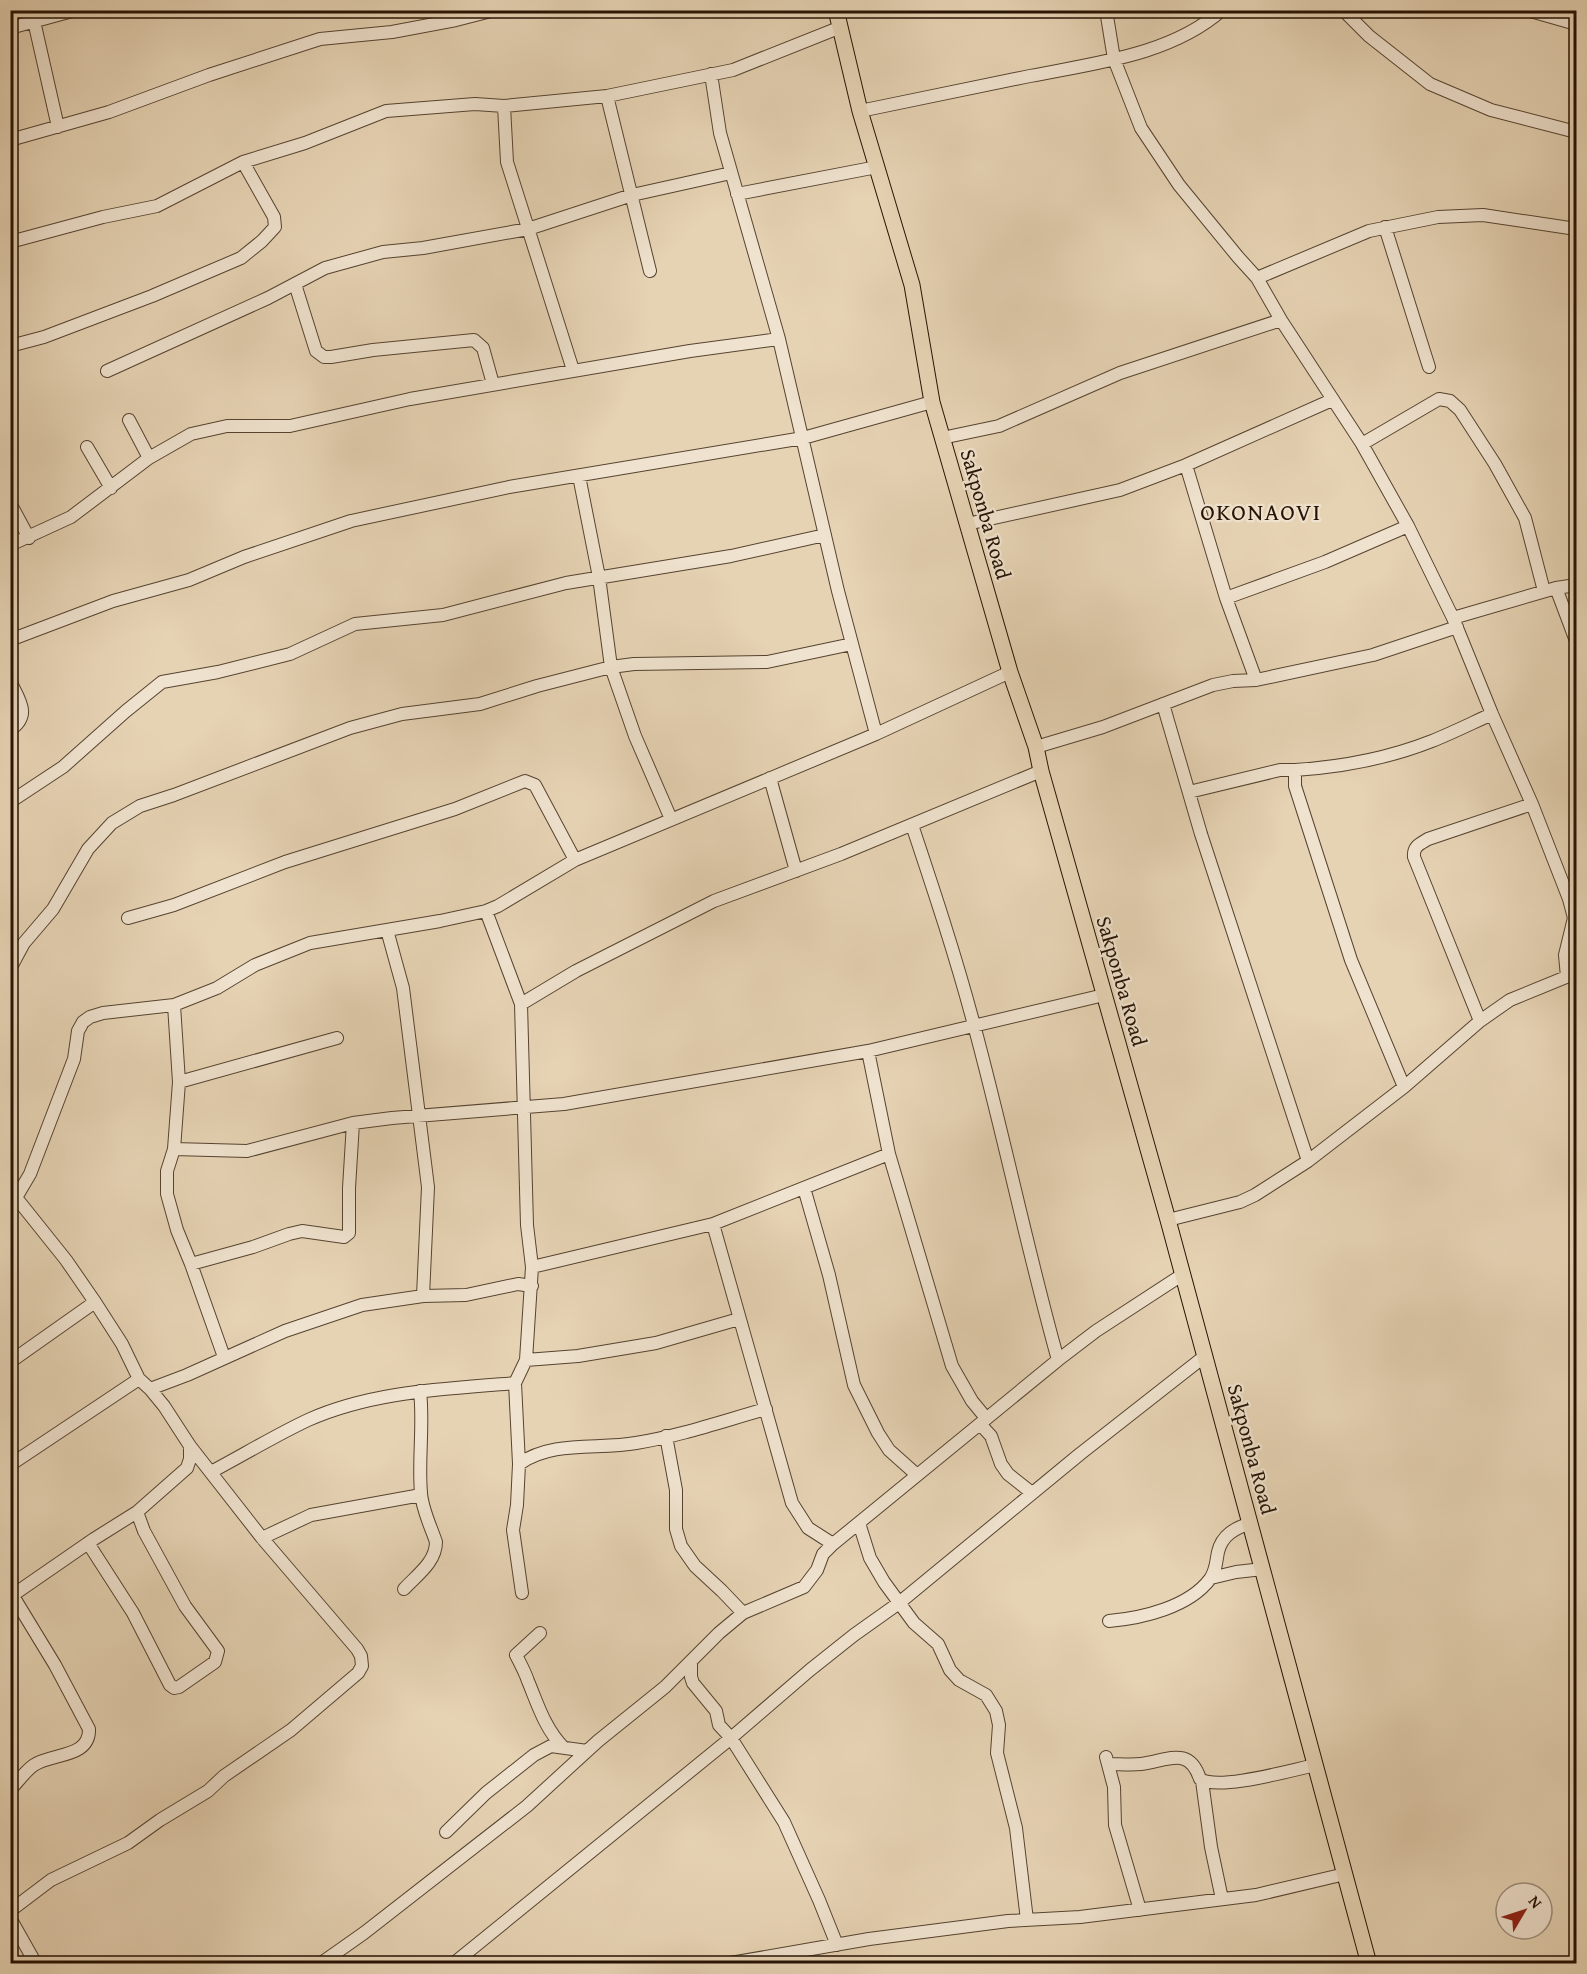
<svg xmlns="http://www.w3.org/2000/svg" width="1587" height="1974" viewBox="0 0 1587 1974" font-family="'Gentium Book Plus',serif">
  <style>
    .lines { fill: none; stroke-linecap: round; stroke-linejoin: round }
    .minor-casing { stroke: #564330; stroke-width: 14 }
    .major-casing { stroke: #261304; stroke-width: 17 }
    .minor { stroke: #efe2ce; stroke-width: 12 }
    .major { stroke: #e6d3b4; stroke-width: 15 }
    .labels { text-anchor: middle; dominant-baseline: central; stroke-width: 4.5; stroke-linejoin: round; paint-order: stroke }
    .street-label { font-size: 21px; fill: #261304; stroke: #efe2ce }
    .quarter-label { font-size: 24px; letter-spacing: 1.5px; fill: #261304; stroke: #efe2ce }
  </style>
  <rect width="100%" height="100%" fill="#e6d3b4"/>
  <filter id="stains"><feTurbulence type="fractalNoise" baseFrequency=".00333" numOctaves="4"/><feColorMatrix values="0 0 0 0 .2 0 0 0 0 .09 0 0 0 0 .02 0 0 0 .5 -.17"/></filter>
  <radialGradient id="worn" r=".72"><stop offset=".6" stop-color="#630" stop-opacity="0"/><stop offset="1" stop-color="#630" stop-opacity=".3"/></radialGradient>
  <g class="lines">
    <!-- minor casing -->
    <g class="minor-casing">
      <path id="minor" d="M1106 10 1114 59 1141 128 1179 185 1238 257 1257 278 1281 320 1362 444 1408 526 1453 618 1492 714 1532 804 1569 899 1574 918 1565 955 1567 977
        M1343 10 1369 36 1430 84 1491 110 1576 132
        M1527 10 1576 24
        M34 21 58 127
        M10 28 76 10
        M711 74 720 133 779 339 838 591 876 734
        M607 96 650 271
        M504 106 507 162 573 370
        M860 111C917 99 974 87 1030 76 1095 63 1171 55 1222 10
        M10 140 109 112 209 75 320 39 392 32 456 20 495 10
        M737 194 877 167
        M1385 227 1429 367
        M10 242 103 217 157 206 243 162 305 143 386 111 475 104 504 106 607 96 733 70 841 27
        M1257 278 1369 231 1438 217 1483 215 1576 229
        M295 284 316 351 324 357H331L373 350 474 340 483 348 493 384
        M10 346 44 337 152 296 241 258 262 241 275 227 274 217 243 162
        M107 371 268 298 325 268 383 252 423 248 528 229 632 195 731 173
        M129 420 149 458
        M942 438 999 426 1120 373 1281 320
        M1362 444 1439 399 1450 401 1460 410 1495 464 1525 518 1544 591
        M87 447 111 488
        M1186 465 1226 598 1325 562 1408 526
        M579 476 599 577 611 667 635 736 671 819
        M10 503 29 538
        M967 524 1120 490 1186 465 1332 400
        M10 545 71 517 149 458 191 434 227 426H290L410 399 690 351 779 339
        M1556 588 1576 641
        M1226 598 1256 680
        M1453 618 1556 588 1576 585
        M10 640 113 601 189 580 244 557 351 521 509 487 803 438 932 402
        M10 681C19 700 32 715 10 730
        M1163 704 1201 834 1308 1161
        M1036 747 1103 727 1213 685 1233 681 1256 680 1373 655 1457 627
        M770 778 796 871
        M1189 792 1280 770H1295
        M10 802 63 767 126 711 162 682 218 672 290 654 355 624 443 615 566 583 731 556 825 535
        M912 825C934 891 956 957 974 1025 1004 1136 1027 1249 1058 1360
        M486 911 521 1004 527 1225 532 1267 713 1224 889 1154
        M128 918 174 905 285 862 455 809 525 781 535 785 575 860
        M387 930 403 988 428 1187 423 1296
        M10 969 24 943 53 909 88 849 112 823 140 806 174 795 350 728 402 714 480 704 537 686 611 667 634 664 767 662 852 644
        M521 1004 576 971 714 901 841 854 1041 771
        M174 1005 217 988 255 965 310 943 440 921 486 911 498 906 575 860 876 734 1010 672
        M1480 1021 1414 857C1413 846 1420 844 1428 839L1532 804
        M868 1051 889 1154 952 1366 972 1401 986 1418
        M179 1082 337 1038
        M1404 1087 1351 960 1295 786V770C1341 767 1389 758 1432 741 1452 733 1472 723 1492 714
        M174 1149 247 1151 353 1123 392 1118 564 1104 868 1051 1104 995
        M804 1188 829 1275 854 1385 878 1433 889 1450 917 1475
        M10 1190 66 1260 95 1302 122 1344 139 1379 150 1389 164 1406 190 1446 262 1538 357 1649 361 1656 362 1666 358 1673 291 1730 224 1776 208 1791 160 1820 128 1843 51 1880 10 1911
        M17 1196 30 1174 74 1059 78 1031 83 1022 90 1017 103 1013 174 1005 179 1082 174 1149 167 1171V1194L177 1230 191 1264 224 1357
        M1168 1220 1240 1202 1255 1195 1308 1161 1404 1087 1480 1021 1510 1000 1576 973
        M713 1224 792 1503 808 1528 833 1544
        M191 1264 253 1247 289 1234 302 1231 344 1237 349 1233V1188L353 1123
        M526 1360 578 1356 656 1343 739 1319
        M10 1362 95 1302
        M150 1389 187 1375 285 1331 362 1305 423 1296 466 1295 518 1284 532 1286
        M980 1424 991 1436 1001 1464 1008 1474 1032 1493
        M666 1436 676 1490V1529L681 1546 695 1566 722 1591 743 1613
        M519 1464C553 1440 598 1450 636 1443 680 1436 723 1421 766 1409
        M10 1465 139 1379
        M211 1472C243 1455 276 1435 308 1420 373 1391 446 1389 515 1383
        M859 1523 870 1558 884 1582 914 1623 938 1644 950 1670 959 1680 986 1695 996 1711 999 1725 997 1753 1016 1828 1027 1920
        M262 1538 311 1515 421 1495
        M88 1543 133 1613 170 1685 174 1688 179 1687 215 1662 218 1651 185 1606 144 1531 137 1512
        M1211 1578 1236 1572 1263 1569
        M404 1589C417 1575 436 1562 436 1542 431 1527 422 1509 421 1493 418 1459 424 1425 420 1391
        M522 1593 513 1530 517 1505 519 1464 515 1383 526 1360 532 1267
        M10 1597 94 1539 137 1512 187 1468 190 1459V1446
        M1109 1621C1143 1618 1189 1607 1210 1579 1216 1571 1216 1562 1218 1552 1222 1535 1235 1528 1251 1523
        M540 1633 516 1655C520 1663 525 1672 528 1681 538 1705 545 1729 564 1748
        M691 1661V1677L693 1683 716 1711 719 1725 731 1738 784 1822 819 1900 837 1945
        M1106 1757 1114 1787 1115 1825 1140 1910
        M1108 1764C1119 1764 1131 1765 1141 1764 1167 1761 1189 1745 1200 1779 1219 1791 1291 1770 1316 1765
        M1202 1781 1211 1847 1222 1899
        M10 1790C18 1782 25 1771 34 1765 52 1753 90 1758 89 1729L55 1665 13 1596
        M446 1832 486 1793 534 1755 551 1746 587 1751
        M10 1918 36 1964
        M320 1964 364 1933 527 1806 598 1741 665 1687 719 1633 743 1613 804 1587 817 1570 823 1554 833 1544 1058 1360 1096 1331 1182 1275
        M453 1964 731 1738 810 1670 854 1635 899 1603 1080 1454 1205 1356
        M725 1964 869 1939 1008 1921 1080 1917 1256 1895 1345 1874"/>
    </g>
    <!-- major casing -->
    <g class="major-casing">
      <path id="major" d="M836 10 860 111 912 285 932 402 1010 672 1036 747 1041 771 1168 1220 1369 1964"/>
    </g>
    <!-- minor -->
    <use href="#minor" class="minor"/>
    <!-- major -->
    <use href="#major" class="major"/>
  </g>
  <g class="labels">
    <!-- street labels -->
    <g class="street-label">
      <text transform="translate(986 514) rotate(74)">Sakponba Road</text>
      <text transform="translate(1122 981) rotate(74)">Sakponba Road</text>
      <text transform="translate(1252 1449) rotate(75)">Sakponba Road</text>
    </g>
    <!-- quarter labels -->
    <g class="quarter-label">
      <text x="1261" y="511">OKONAOVI</text>
    </g>
  </g>
  <!-- margin -->
  <rect width="1587" height="1974" fill="none" stroke="#e6d3b4" stroke-width="36"/>
  <rect x="12" y="12" width="1563" height="1950" fill="none" stroke="#261304" stroke-width="3"/>
  <rect x="18" y="18" width="1551" height="1938" fill="none" stroke="#261304" stroke-width="1.5"/>
  <!-- north arrow -->
  <g transform="translate(1524 1911) rotate(51)"><circle r="28" fill="#efe2ce" stroke="#9f8f7d" stroke-width="1.5"/>
  <path d="M0-4.5L10 22L0 15L-10 22Z" fill="#8f2418"/>
  <text y="-9" font-size="16" font-weight="bold" text-anchor="middle" fill="#261304">N</text>
  </g>
  <rect width="100%" height="100%" filter="url(#stains)"/>
  <rect width="100%" height="100%" fill="url(#worn)"/>
</svg>
